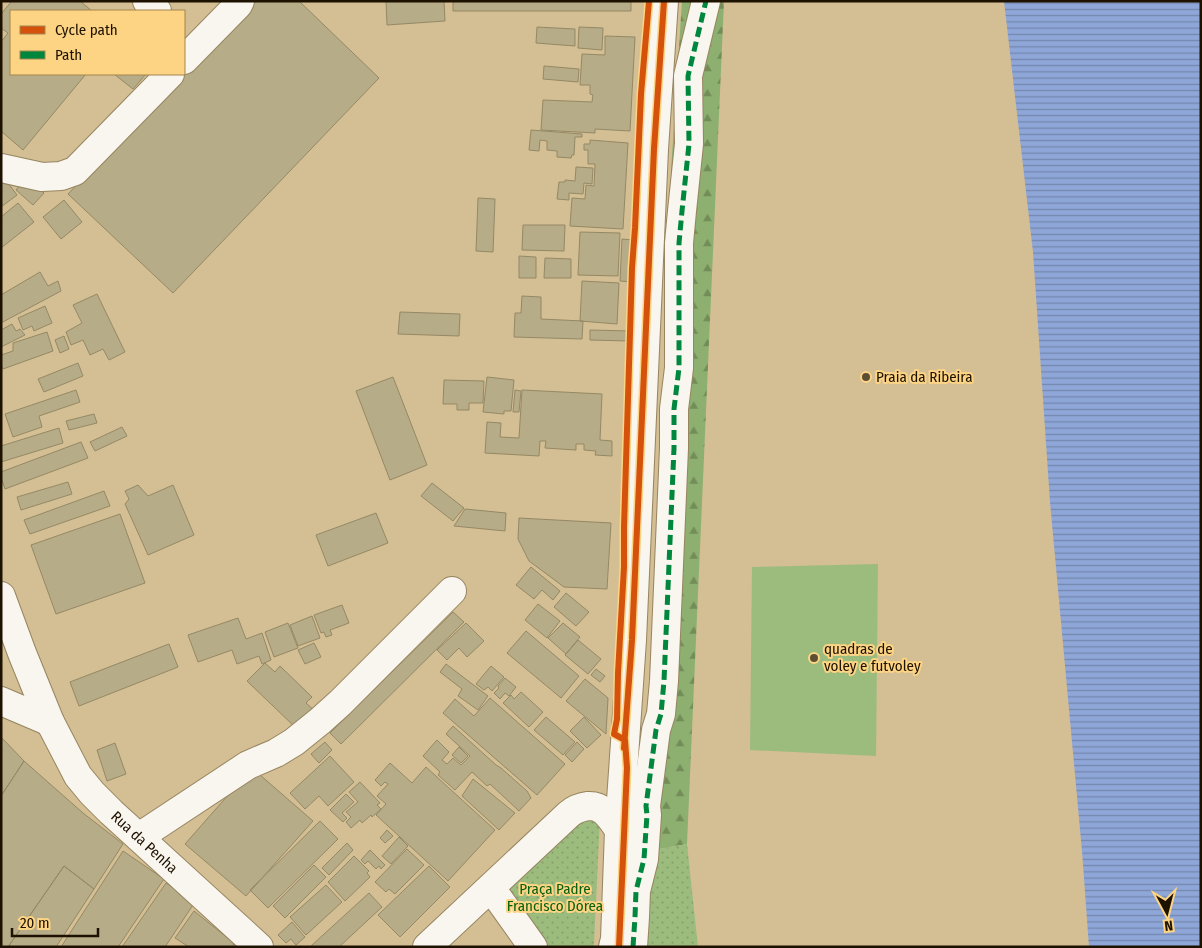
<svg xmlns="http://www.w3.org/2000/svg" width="1202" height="948" viewBox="0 0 1202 948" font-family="'Fira Sans Condensed',sans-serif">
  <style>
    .forest { fill: url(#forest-firs) }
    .park { fill: url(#park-dots) }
    .pitch { fill: #9cbc7e }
    .water { fill: url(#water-rules) }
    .building { fill: #b7ac88; stroke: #958965 }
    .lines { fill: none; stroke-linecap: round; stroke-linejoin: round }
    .minor-casing { stroke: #968560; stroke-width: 30 }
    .minor { stroke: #f9f5ef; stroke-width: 28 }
    .quiet { stroke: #00873e; stroke-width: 5; stroke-dasharray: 10 5; stroke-linecap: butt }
    .cycleway-casing { stroke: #fcd484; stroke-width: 9 }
    .cycleway { stroke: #d4520b; stroke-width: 6 }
    .poi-dot { fill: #5d4e33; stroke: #fcd484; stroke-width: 2 }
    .labels { text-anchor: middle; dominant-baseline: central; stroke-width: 4; stroke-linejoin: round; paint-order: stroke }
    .poi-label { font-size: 15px; fill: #1d1100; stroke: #fcd484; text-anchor: start }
    .street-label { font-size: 15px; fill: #1d1100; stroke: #fcd484 }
    .park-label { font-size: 15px; fill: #076110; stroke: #fcd484 }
  </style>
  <defs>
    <pattern id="forest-firs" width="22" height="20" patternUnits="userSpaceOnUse" patternTransform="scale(1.25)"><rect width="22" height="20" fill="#8daf6f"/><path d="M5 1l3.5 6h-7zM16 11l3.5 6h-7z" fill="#738d59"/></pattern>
    <pattern id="park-dots" width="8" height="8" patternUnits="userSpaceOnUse" patternTransform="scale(1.25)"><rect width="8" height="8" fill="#9cbc7e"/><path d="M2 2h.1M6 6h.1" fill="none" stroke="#86a16b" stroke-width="1.8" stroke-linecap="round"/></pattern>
    <pattern id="water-rules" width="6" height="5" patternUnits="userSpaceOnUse" patternTransform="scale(1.25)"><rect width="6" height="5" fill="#8ea6d8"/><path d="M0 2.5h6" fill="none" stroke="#7386ad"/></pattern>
  </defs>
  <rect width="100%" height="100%" fill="#d4be93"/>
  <!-- forest -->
  <path class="forest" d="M682 1H724L687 844 648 851 671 171Z"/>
  <!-- park -->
  <path class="park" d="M600 817 594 943 593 947H543L505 896 510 882 580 821Z
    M687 844 698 947H637L648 851Z"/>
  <!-- pitch -->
  <path class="pitch" d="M878 564 876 756 750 750 752 567Z"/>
  <!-- water -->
  <path class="water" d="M1004 1H1201V947H1089L1082 851 1050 502 1033 252Z"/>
  <!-- building -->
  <path class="building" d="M12 1H80L92 11H11V74H86L23 150 1 131V42L8 33 1 28V14Z
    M252 1H299L379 78 173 293 68 194Z
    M386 1H444L445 21 387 25Z
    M453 1H631V11H453Z
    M537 27 575 29V46L536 43Z
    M579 27 603 28 602 50 578 48Z
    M605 36 635 37 630 131 595 129V133L541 130 543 100 592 102 593 95 590 94V85H580L582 54 605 55Z
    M544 66 579 69 578 82 543 79Z
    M114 74H146L133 89Z
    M531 130 582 134V137H575L574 155H572L571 158 557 157V151L547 150V141L540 140 539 151 529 150Z
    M590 140 628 143 623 229 570 226 572 198 585 199 586 185 594 186 595 164H588V150H584V144H590Z
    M576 167 593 168 592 184 584 183 583 194 569 193V200L557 199 559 182H565V180L575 181Z
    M2 175 17 195 1 207V176Z
    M27 177 44 193 33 205 16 190Z
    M478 198 495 199 493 252 476 251Z
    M64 200 82 222 61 239 43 217Z
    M18 203 34 222 1 248V217Z
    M523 225H565L564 251 522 250Z
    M580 232 620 233 618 276 578 275Z
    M622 239 633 240 631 282 620 281Z
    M519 256 536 257V278H519Z
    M545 258 571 259V278H544Z
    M40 272 48 286 58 281 61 291 1 323V295Z
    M582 281 619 283 617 324 580 321Z
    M97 294 125 352 109 360 103 349 90 355 83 340 71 345 66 332 82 323 73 305Z
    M522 296 541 297V319L583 321 582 339 514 337 515 313H521Z
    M45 306 52 323 34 331 32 326 23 330 18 318Z
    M400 312 460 314 459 336 398 334Z
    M12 324 16 331 20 329 25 335 1 347V330Z
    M590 330 630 331V341L590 340Z
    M47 332 53 351 3 369 1 364V355L13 351V343Z
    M64 336 69 349 60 353 55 340Z
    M78 363 83 376 44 392 38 379Z
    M393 377 427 465 390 480 356 391Z
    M487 377 514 380 511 411H504V414L483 412Z
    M444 380 484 381 483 403H469V410H457V404H443Z
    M76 390 80 402 39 416 42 427 13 437 5 414Z
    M515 390 521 391 519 412H513Z
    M522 390 602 394 600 440 612 441V456L595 455 596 451 584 450V444H576V450L545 448 546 441H540L539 456 485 453 487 422 501 423 500 437 519 438Z
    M94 414 97 423 69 430 66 421Z
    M122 427 127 436 95 451 90 442Z
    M59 428 63 443 1 462V446Z
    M81 442 88 458 5 489 1 477V472Z
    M68 482 72 494 21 510 17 497Z
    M432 483 464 508 453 521 421 496Z
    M138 485 148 496 173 485 194 535 148 555 125 504 129 499 125 491Z
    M104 491 110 506 30 534 24 520Z
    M465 509 506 513 505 531 454 526Z
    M376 513 388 543 328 566 316 535Z
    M120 514 145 583 56 614 31 545Z
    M519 518 611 523 607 589 564 587 529 561 518 539Z
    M531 567 560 591 553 600 542 590 534 599 516 585Z
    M566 593 589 612 576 626 554 607Z
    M538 604 560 621 547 638 525 620Z
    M342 605 349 623 330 630 332 635 326 637 324 632 321 633 314 615Z
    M453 612 464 622 341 744 330 733Z
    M312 616 320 638 298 646 290 625Z
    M238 618 246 639 262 633 271 660 262 664 259 656 237 664 232 650 198 662 188 635Z
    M288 623 298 648 274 657 265 632Z
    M466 623 484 641 467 657 459 648 447 660 437 650Z
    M563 623 580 637 566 654 548 638Z
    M526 631 579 676 561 698 507 653Z
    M578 640 601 659 588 674 565 655Z
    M314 643 321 657 305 664 298 650Z
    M169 644 178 667 79 706 70 682Z
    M265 663 275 672 280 666 312 697 306 703 315 711 297 729 247 681Z
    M446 664 488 696 478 710 458 696 462 689 440 672Z
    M491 666 504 677 492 691 488 687 484 690 476 684Z
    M596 669 605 676 600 682 591 675Z
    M505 678 516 687 509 696 505 693 500 699 494 693 499 688 498 686Z
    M585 679 608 698 606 734 566 701Z
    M521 692 543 712 529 727 503 703 511 695 514 699Z
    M490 698 565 764 537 795 443 713 455 699 474 716Z
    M546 717 575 742 563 755 534 730Z
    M584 717 601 735 587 748 570 731Z
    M453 726 496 765 501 768 527 791 531 798 519 811 490 784 487 786 472 772 455 790 438 775 440 772 423 756 437 740 449 752 442 760 447 764 453 758 461 765 470 756 446 734Z
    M1 737 24 761 1 796Z
    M325 742 332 750 319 763 311 754Z
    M577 742 584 749 572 762 565 755Z
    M115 743 126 774 107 781 97 750Z
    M459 747 468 756 461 763 452 755Z
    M330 756 354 782 328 806 319 796 305 809 290 793Z
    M24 761 83 813 123 844 94 889 64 866 8 947H1V796Z
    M390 763 412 783 426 767 495 830 448 881 376 815 386 804 377 796 388 784 385 782 381 786 375 780Z
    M252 768 313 821 246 896 185 844Z
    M473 779 515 813 499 830 462 796Z
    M360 782 380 803 377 805 381 809 372 817 371 815 362 823 360 820 351 828 346 822 351 817 346 812 358 802 349 792Z
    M346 794 354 802 342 813 347 818 343 822 330 810Z
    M320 821 338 839 268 908 250 890Z
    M387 830 393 836 385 843 380 838Z
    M399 837 408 846 391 864 382 856Z
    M347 843 353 850 329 875 322 868Z
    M407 849 424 865 395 894 389 889 386 892 375 882Z
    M370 850 385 865 381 869 379 866 376 869 368 861 365 864 361 860Z
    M123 851 164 879 118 947H61Z
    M354 856 369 871 367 873 370 877 345 901 328 882Z
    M314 865 326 877 285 918 273 906Z
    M64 866 94 889 56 947H8Z
    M429 866 450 887 400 937 378 915Z
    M166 883 195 902 165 947H122Z
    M326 885 342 902 306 935 290 917Z
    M369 893 382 907 339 947H312L311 946Z
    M194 911 234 943 233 947H189L175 938Z
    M292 922 305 937 296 945 291 939 286 943 278 935Z"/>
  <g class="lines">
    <!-- minor casing -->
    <g class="minor-casing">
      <g id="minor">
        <path d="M147 1 157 11"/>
        <path d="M184 60 238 5 240 1"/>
        <path d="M1 168 42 177 61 176 75 171 170 74"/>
        <path id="s1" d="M1 596 22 653 50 722 78 776 92 793 111 812 259 947"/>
        <path d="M1 701 50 722"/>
        <path d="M139 837 248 765 276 753 294 742 320 721 340 703 452 591"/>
        <path d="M491 888 533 947"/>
        <path d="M427 947 569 814C575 809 580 807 588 806 604 805 611 819 619 830"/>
        <path d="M613 947 615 939 619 830 632 640 654 149 664 1"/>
        <path d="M633 947 635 917 636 891 644 859 647 815 646 806 656 730 661 714 664 681 674 448V409L679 368V243L682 211 689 144 688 76 706 1"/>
      </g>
    </g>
    <!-- minor -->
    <use href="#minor" class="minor"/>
    <!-- quiet -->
    <path class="quiet" d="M633 947 635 917 636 891 644 859 647 815 646 806 656 730 661 714 664 681 674 448V409L679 368V243L682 211 689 144 688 76 706 1"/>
    <!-- cycleway casing -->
    <g class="cycleway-casing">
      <path id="cycleway" d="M624 748 632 640 654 149 664 1
        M619 947 627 768 625 740 614 734 617 719 618 673 624 567V527L632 268 635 228 641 94 649 1"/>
    </g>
    <!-- cycleway -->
    <use href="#cycleway" class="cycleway"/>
  </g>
  <!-- markers -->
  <g class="poi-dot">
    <circle cx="866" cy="377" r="5"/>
    <circle cx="814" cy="658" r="5"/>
  </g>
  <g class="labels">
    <!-- poi labels -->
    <g class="poi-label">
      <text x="876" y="377">Praia da Ribeira</text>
      <text x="824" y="649">quadras de<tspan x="824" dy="17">voley e futvoley</tspan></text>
    </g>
    <!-- street labels -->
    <g class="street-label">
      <text stroke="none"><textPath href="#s1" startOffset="290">Rua da Penha</textPath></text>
    </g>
    <!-- park labels -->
    <g class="park-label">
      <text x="555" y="889">Praça Padre<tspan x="555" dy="17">Francisco Dórea</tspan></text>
    </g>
  </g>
  <!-- border -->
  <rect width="1202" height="948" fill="none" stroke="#1d1100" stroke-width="5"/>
  <!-- legend -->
  <rect x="10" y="10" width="175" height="65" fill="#fcd484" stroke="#a3864f"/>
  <rect x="20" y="26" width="25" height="8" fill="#d4520b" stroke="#a3864f"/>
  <text x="55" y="35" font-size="15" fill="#1d1100">Cycle path</text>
  <rect x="20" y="51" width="25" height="8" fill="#00873e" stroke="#a3864f"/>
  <text x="55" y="60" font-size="15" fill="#1d1100">Path</text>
  <!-- north arrow -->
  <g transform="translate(1167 913) rotate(173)" stroke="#fcd484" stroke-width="4" paint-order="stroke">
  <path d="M0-4L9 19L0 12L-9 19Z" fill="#1d1100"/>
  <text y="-8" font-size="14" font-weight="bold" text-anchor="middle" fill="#1d1100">N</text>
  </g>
  <!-- scale -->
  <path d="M12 928v8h86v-8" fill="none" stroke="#1d1100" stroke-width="2.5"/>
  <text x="20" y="928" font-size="15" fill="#1d1100" stroke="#fcd484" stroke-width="4" paint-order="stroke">20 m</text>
</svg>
